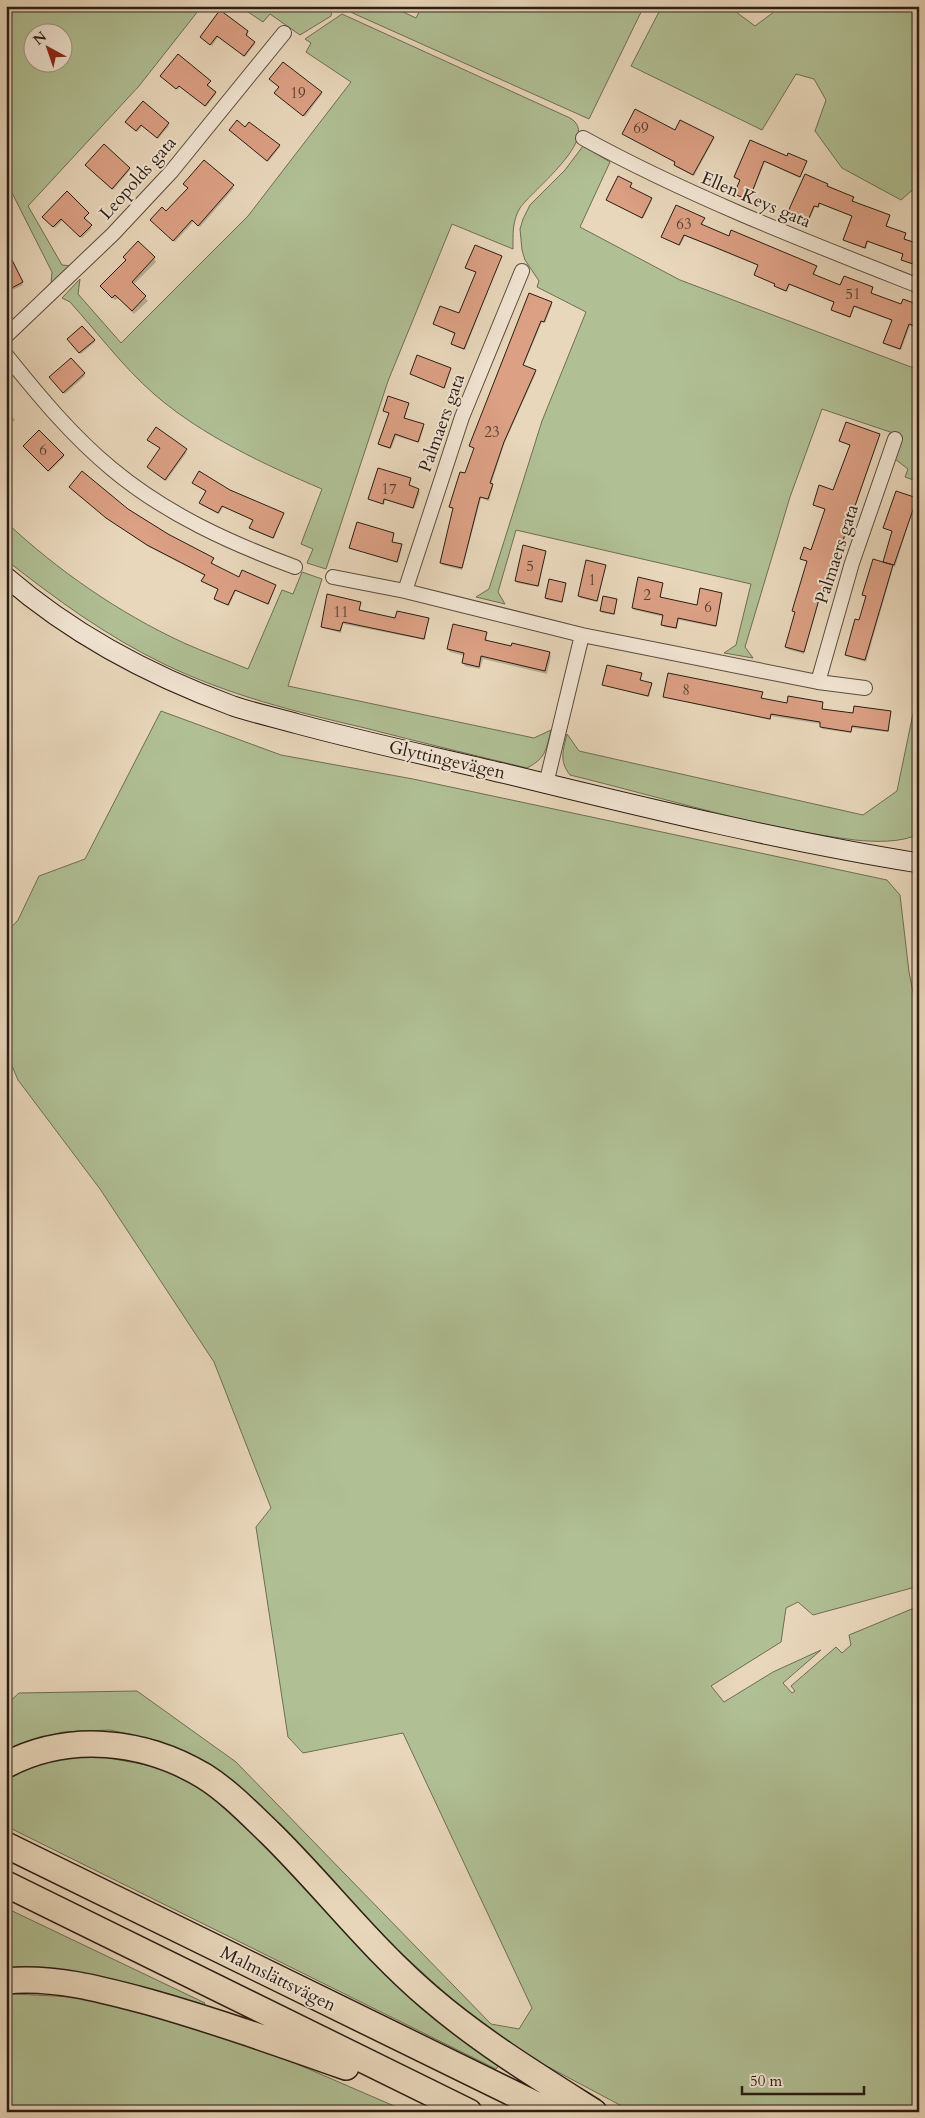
<svg xmlns="http://www.w3.org/2000/svg" width="925" height="2118" viewBox="0 0 925 2118" font-family="Cardo,serif">
  <style>
    .green { fill: #b0bf94; stroke: #6e6e54; fill-rule: evenodd }
    .shadow { fill: #0003 }
    .building { fill: #dca084; stroke: #2b1d14 }
    .lines { fill: none; stroke-linecap: round; stroke-linejoin: round }
    .street-casing { stroke: #5a4c3e; stroke-width: 16 }
    .secondary-casing { stroke: #2b1d14; stroke-width: 21 }
    .highway-casing { stroke: #2b1d14; stroke-width: 28 }
    .street { stroke: #f1e5d3; stroke-width: 14 }
    .secondary { stroke: #f1e5d3; stroke-width: 19 }
    .highway { stroke: #e9d7bb; stroke-width: 25 }
    .labels { text-anchor: middle; dominant-baseline: central; stroke-width: 4; stroke-linejoin: round; paint-order: stroke }
    .number-label { font-size: 15px; fill: #573e30 }
    .street-label { font-size: 18px; fill: #2b1d14; stroke: #f1e5d3 }
  </style>
  <rect width="100%" height="100%" fill="#e9d7bb"/>
  <filter id="stains"><feTurbulence type="fractalNoise" baseFrequency=".004" numOctaves="4"/><feColorMatrix values="0 0 0 0 .2 0 0 0 0 .09 0 0 0 0 .02 0 0 0 .5 -.17"/></filter>
  <radialGradient id="worn" r=".72"><stop offset=".6" stop-color="#630" stop-opacity="0"/><stop offset="1" stop-color="#630" stop-opacity=".3"/></radialGradient>
  <!-- green -->
  <path class="green" d="M6 6H202L139 86 28 206 62 265 72 266 51 284 52 272 6 181ZM32 32H62V62H32Z
    M239 6H323L332 10 331 16 300 35 270 14 263 22Z
    M337 6H390L416 18 422 6H644L589 119Z
    M662 6H728L755 26 782 6H919V184L901 200 842 168 815 131 826 100 814 79 796 74 762 130 631 66Z
    M342 14 570 118C603 137 531 191 520 208 512 221 513 235 513 249L452 224 388 381 326 569 307 563 313 549 301 544 322 489C265 465 201 435 154 394 123 367 97 332 70 302L62 298 80 279 78 294 121 343 248 216 351 82 306 52 311 43 305 39Z
    M583 146 610 162 580 227 680 280 919 370V482L905 477 908 469 895 459 902 436 822 409 790 497 745 647 753 658 724 653 736 645 751 584 516 530 498 592 505 604 476 597 489 589 542 421 586 312 537 287 539 281 525 260 522 250 520 229 523 219 530 205 565 170Z
    M6 522C57 570 119 613 184 643 204 652 226 660 248 669L282 590 293 594 302 572 322 579 288 686 534 738 551 730C546 750 546 758 527 768 473 755 419 742 365 728 296 712 228 695 164 664 106 636 56 599 6 560Z
    M915 704H919V834C901 843 874 842 855 840 759 828 664 798 570 775 559 761 563 751 567 734L579 751 863 815 897 791Z
    M161 711 281 755 413 779 887 880 900 895 909 972 919 1022V1586L813 1615 798 1602 786 1608 781 1642 711 1686 724 1702 773 1672 821 1650 783 1683 792 1693 795 1691 791 1686 836 1647 842 1653 851 1645 849 1635 919 1606V2112H633L524 2054 458 2005 375 1929 284 1829 244 1791 208 1763 159 1741 110 1730 63 1732 22 1743 6 1751V1705L19 1693 137 1691 236 1762 491 2024 519 2029 532 2008 403 1733 303 1753 288 1737 256 1527 271 1508 214 1362 100 1189 18 1080 6 1052V933L18 920 39 876 85 859Z
    M88 1754 157 1767 209 1792 500 2064 496 2069 6 1826V1778L31 1765Z
    M6 1908 205 2003 203 2005C137 1985 76 1964 6 1968Z
    M14 1994 75 1997 145 2012 274 2054 408 2112H6V1995Z"/>
  <!-- shadow -->
  <path class="shadow" d="M221 12 248 32 247 37 255 44 245 57 218 37 212 46 202 37Z
    M163 78 210 82 208 87 216 94 206 107 180 86 178 90Z
    M321 92 322 94 305 117 275 94Z
    M143 102 169 126 158 139 143 125 137 132 127 124Z
    M246 129 279 146 280 147 268 162 230 130Z
    M676 131 714 139 694 176 676 167V163L624 134Z
    M751 142 788 158 806 162 800 178 765 162 749 201 736 195 740 181 735 177Z
    M88 167 129 169 130 170 113 190Z
    M631 184V189L652 200 643 219 607 200Z
    M184 185 234 188 200 227 194 221 175 242 153 222 166 213 189 189Z
    M827 185 853 198V202L889 216 887 227 905 234 904 240 919 246V267L904 261V255L868 242 866 249 846 241 853 217 820 204 819 208 815 207 807 226 789 218 788 216Z
    M88 213 84 220 92 228 82 238 63 220 55 228 45 219Z
    M704 219 702 226 729 238 816 267 814 276 841 286 872 288 871 295 902 306H919V329L910 326 901 350 886 345 893 321 854 307 850 318 833 311 835 303 790 285 787 292 777 288 776 285 757 276 759 266 685 236 680 246 663 237Z
    M501 257 465 350 454 346 456 335 434 324 460 315 477 273 466 268Z
    M154 258 156 262 133 285 148 301 134 314 118 298 115 300 102 287Z
    M13 264 23 285 6 293V267Z
    M529 294 552 305 545 323 542 322 523 367 536 373 504 444 491 485 493 487 489 501 481 498 462 570 442 565 454 510 450 507 466 475 475 449 471 446Z
    M94 340 95 342 81 354 69 341Z
    M450 369 445 389 412 373Z
    M84 374 85 376 65 394 52 379Z
    M408 404 405 419 424 427 419 443 396 436 391 449 380 446 390 414 385 411Z
    M6 409 15 420 6 427Z
    M879 435 838 559 842 562 839 571 835 570 828 592 822 590 804 654 787 649 796 613 793 611 808 562 802 559 812 551 826 510 814 505 834 491 851 446 840 440Z
    M150 441 187 452 166 481 149 467 161 449Z
    M26 447 63 456 64 457 49 472Z
    M410 479 409 487 420 492 414 509 385 500 384 505 369 499Z
    M193 483 230 491 283 514 274 539 252 530 254 521 223 507 219 514 201 505 207 492Z
    M916 499 895 567 892 566 893 568 866 662 847 656 867 597 863 595 885 564 884 562 893 532 884 528Z
    M128 510 167 535 213 559 212 564 240 579 275 586 269 605 236 591 229 606 216 601 219 590 204 583 205 576 149 547 109 519Z
    M394 534 392 543 402 547 398 563 350 548Z
    M545 552 539 587 517 583 516 581Z
    M605 566 598 602 580 598 579 596Z
    M565 584 562 603 547 600 546 598Z
    M662 584 661 598 698 606 722 594 716 627 679 620 677 629 664 627V617L634 610 633 608Z
    M616 600 615 615 602 613 601 611Z
    M360 603V611L396 620 428 619 425 640 343 624 341 633 323 628 322 626Z
    M486 633 487 642 549 653 551 656 547 674 483 659 480 669 465 666 463 663 465 656 450 652 448 649Z
    M641 674V681L652 685 649 697 604 685Z
    M762 693V700L788 704 823 703V710L855 715 890 712 889 732 852 728 851 733 822 729 821 724 771 716V720L665 697Z"/>
  <!-- building -->
  <path class="building" d="M220 10 248 31 246 35 255 42 244 56 217 36 210 45 200 37Z
    M178 54 211 81 207 85 216 92 205 106 179 86 176 89 160 76Z
    M283 62 322 92 303 116 274 93 279 87 269 79Z
    M143 101 169 123 157 138 141 125 136 131 125 122Z
    M635 109 675 130 680 120 714 137 693 175 674 165 675 162 622 134Z
    M237 120 245 127 249 122 280 145 267 161 229 130Z
    M750 140 787 156 788 153 807 161 800 177 764 161 749 200 734 194 740 180 734 177Z
    M104 144 130 168 112 189 85 165Z
    M204 160 234 185 198 226 192 220 173 241 150 220 162 207 166 211 188 188 183 184Z
    M805 174 828 184 827 186 854 197 852 201 890 215 886 226 906 233 904 239 919 244V266L901 260 903 254 867 241 865 248 843 240 852 216 819 203 818 207 814 206 806 225 786 216Z
    M618 176 632 183 630 187 652 198 642 218 606 200Z
    M67 191 89 213 84 218 92 225 80 237 61 219 53 227 42 217Z
    M676 205 705 218 701 224 729 236 731 230 817 266 813 274 840 285 844 276 873 287 871 293 901 304 903 299 919 305V328L909 324 900 349 883 343 892 320 854 306 850 317 831 310 834 302 789 284 786 291 774 286 775 284 754 275 758 265 712 246 684 235 679 245 661 237Z
    M138 241 155 257 132 282 146 296 132 311 115 295 112 298 100 286 126 260 123 257Z
    M475 245 502 256 464 349 451 344 455 333 433 324 440 306 459 313 476 272 465 268Z
    M6 248 23 282 6 291Z
    M529 293 552 302 544 322 541 321 523 365 536 370 504 442 490 483 493 484 488 499 480 497 462 568 440 563 453 508 449 507 460 472 465 473 474 448 469 446Z
    M82 326 95 340 79 353 67 339Z
    M417 355 451 368 444 388 410 374Z
    M71 358 85 373 63 393 49 377Z
    M388 396 409 403 404 418 424 424 418 442 395 434 390 448 378 444 389 413 383 411Z
    M846 422 880 434 841 546 838 558 842 559 838 570 834 569 828 591 822 589 804 652 785 647 795 612 792 611 807 561 800 559 804 547 811 550 825 509 813 505 819 485 833 490 850 445 839 441Z
    M156 427 187 449 165 480 147 467 160 448 147 440Z
    M39 430 64 455 48 471 23 446Z
    M378 468 411 478 409 485 419 489 413 508 384 499 383 504 368 499Z
    M82 471 128 509 168 534 214 558 211 563 239 577 242 570 276 585 268 604 235 590 228 605 214 599 218 589 201 581 205 575 147 545 106 518 69 487Z
    M199 471 230 490 284 513 273 538 249 528 253 520 222 506 218 513 199 503 206 491 192 483Z
    M896 491 917 498 894 565 883 562 892 531 883 528Z
    M357 522 394 533 392 542 402 544 397 562 349 548Z
    M523 545 546 551 538 586 515 581Z
    M873 559 893 565 865 660 845 655 855 619 859 620 866 596 862 595Z
    M586 560 606 565 597 601 578 596Z
    M638 577 663 583 660 597 697 605 700 588 722 593 716 626 678 618 676 628 661 625 663 615 632 608Z
    M549 579 566 583 562 602 545 598Z
    M327 594 361 602 359 610 395 618 397 611 429 618 424 639 343 622 340 631 321 627Z
    M603 596 617 599 614 614 600 611Z
    M453 624 487 632 485 640 511 646 512 643 550 652 545 671 481 656 479 667 462 663 464 653 447 649Z
    M607 665 642 673 640 680 652 683 648 696 602 685Z
    M668 673 763 692 761 698 787 703 788 696 823 702 822 709 853 713 854 706 891 711 888 731 852 726 851 732 820 727V722L771 714 770 719 663 697Z"/>
  <g class="lines">
    <!-- street casing -->
    <g class="street-casing">
      <path id="street" d="M583 138C691 197 805 241 919 286
        M6 336 113 234 171 172 284 33
        M6 355C39 396 72 436 112 469 166 514 230 543 295 567
        M333 577 405 591 582 635 818 682 865 688
        M405 591 462 417 522 271
        M818 682 852 563 895 439
        M546 784 582 635"/>
    </g>
    <!-- secondary casing -->
    <g class="secondary-casing">
      <path id="secondary" d="M6 577C72 634 151 676 233 706 254 713 277 718 298 724 368 743 440 758 511 775 646 808 782 841 919 863"/>
    </g>
    <!-- highway casing -->
    <g class="highway-casing">
      <path id="highway" d="M6 1765C69 1732 144 1740 204 1776 228 1791 249 1813 270 1833 324 1886 371 1948 430 1998 480 2041 537 2076 594 2112
        M6 1845 551 2112
        M6 1884 469 2112
        M6 1981C54 1976 104 1990 149 2002 216 2021 281 2044 346 2067"/>
    </g>
    <!-- street -->
    <use href="#street" class="street"/>
    <!-- secondary -->
    <use href="#secondary" class="secondary"/>
    <!-- highway -->
    <use href="#highway" class="highway"/>
  </g>
  <g class="labels">
    <!-- number labels -->
    <g class="number-label">
      <text x="298" y="93">19</text>
      <text x="641" y="128">69</text>
      <text x="684" y="224">63</text>
      <text x="853" y="294">51</text>
      <text x="492" y="432">23</text>
      <text x="43" y="450">6</text>
      <text x="389" y="489">17</text>
      <text x="530" y="566">5</text>
      <text x="592" y="580">1</text>
      <text x="647" y="595">2</text>
      <text x="708" y="607">6</text>
      <text x="341" y="612">11</text>
      <text x="686" y="690">8</text>
    </g>
    <!-- street labels -->
    <g class="street-label">
      <text transform="translate(138 178) rotate(-48)">Leopolds gata</text>
      <text transform="translate(756 200) rotate(23)">Ellen Keys gata</text>
      <text transform="translate(442 423) rotate(-70)">Palmaers gata</text>
      <text transform="translate(837 554) rotate(-72)">Palmaers gata</text>
      <text transform="translate(447 760) rotate(13)">Glyttingevägen</text>
      <text transform="translate(278 1979) rotate(26)">Malmslättsvägen</text>
    </g>
  </g>
  <!-- margin -->
  <rect width="925" height="2118" fill="none" stroke="#e9d7bb" stroke-width="25"/>
  <rect x="8" y="8" width="910" height="2103" fill="none" stroke="#2b1d14" stroke-width="2.5"/>
  <rect x="12" y="12" width="900" height="2093" fill="none" stroke="#2b1d14"/>
  <!-- north arrow -->
  <g transform="translate(48 48) rotate(320)"><circle r="24" fill="#f1e5d3" stroke="#a29587"/>
  <path d="M0-4L9 19L0 12L-9 19Z" fill="#8f2418"/>
  <text y="-8" font-size="14" font-weight="bold" text-anchor="middle" fill="#2b1d14">N</text>
  </g>
  <!-- scale -->
  <path d="M742 2086v8h122v-8" fill="none" stroke="#2b1d14" stroke-width="2.5"/>
  <text x="750" y="2086" font-size="15" fill="#2b1d14" stroke="#f1e5d3" stroke-width="4" paint-order="stroke">50 m</text>
  <rect width="100%" height="100%" filter="url(#stains)"/>
  <rect width="100%" height="100%" fill="url(#worn)"/>
</svg>
